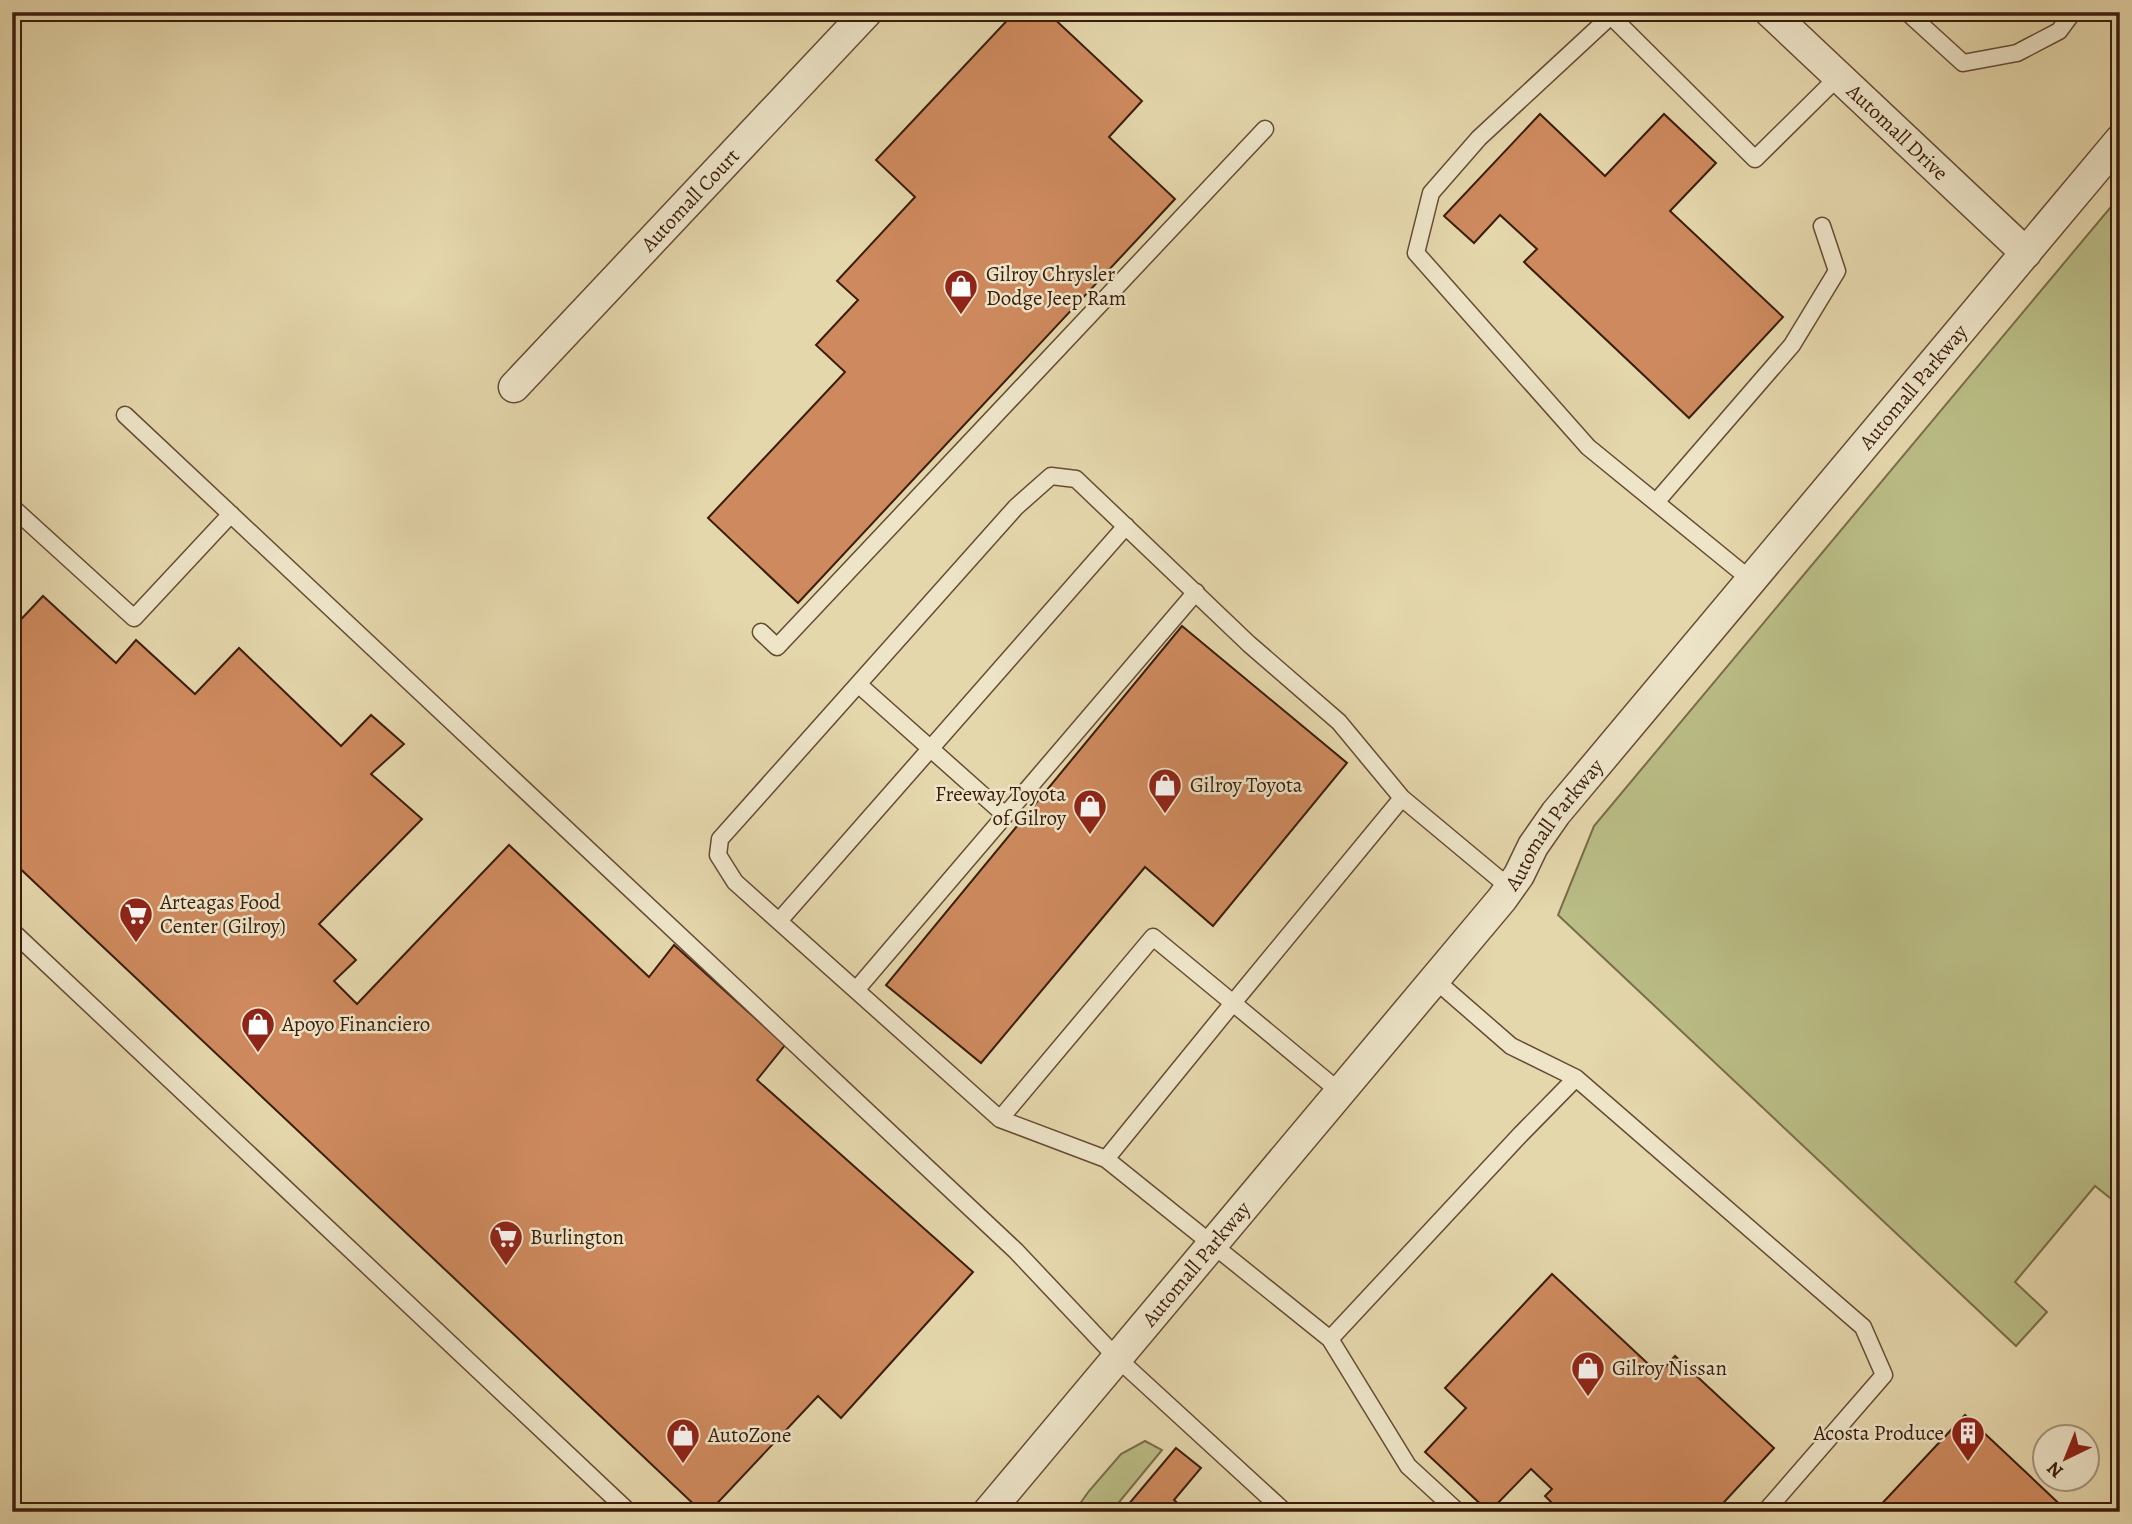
<svg xmlns="http://www.w3.org/2000/svg" width="2132" height="1524" viewBox="0 0 2132 1524" font-family="Alegreya,serif">
  <style>
    .green { fill: #babd86; stroke: #7a6d49; stroke-width: 2 }
    .building { fill: #ce8a5e; stroke: #3b1d0c; stroke-width: 2 }
    .lines { fill: none; stroke-linecap: round; stroke-linejoin: round }
    .service-casing { stroke: #664c34; stroke-width: 19 }
    .minor-casing { stroke: #664c34; stroke-width: 33 }
    .service { stroke: #eee5c9; stroke-width: 16 }
    .minor { stroke: #eee5c9; stroke-width: 30 }
    .labels { text-anchor: middle; dominant-baseline: central; stroke-width: 5; stroke-linejoin: round; paint-order: stroke }
    .street-label { font-size: 21px; fill: #3b1d0c; stroke: #eee5c9 }
    .poi-label { font-size: 21px; fill: #3b1d0c; stroke: #eee5c9; text-anchor: start }
  </style>
  <rect width="100%" height="100%" fill="#e5d7ac"/>
  <filter id="stains"><feTurbulence type="fractalNoise" baseFrequency=".00286" numOctaves="4"/><feColorMatrix values="0 0 0 0 .2 0 0 0 0 .09 0 0 0 0 .02 0 0 0 .5 -.17"/></filter>
  <radialGradient id="worn" r=".72"><stop offset=".6" stop-color="#630" stop-opacity="0"/><stop offset="1" stop-color="#630" stop-opacity=".3"/></radialGradient>
  <!-- green -->
  <path class="green" d="M2120 196V1206L2095 1186 2015 1282 2047 1312 2016 1346 1558 915 1594 826Z
    M1145 1441 1162 1450 1111 1512H1074L1089 1491 1121 1454Z"/>
  <!-- building -->
  <path class="building" d="M1015 12H1047L1142 101 1109 137 1175 199 798 603 708 518 845 372 816 345 858 300 837 281 915 197 876 160Z
    M1540 114 1605 176 1664 114 1716 163 1670 211 1783 317 1689 418 1524 262 1537 249 1500 215 1474 243 1444 216Z
    M43 596 116 663 136 640 195 694 239 648 341 746 371 715 404 744 371 774 422 819 319 924 356 960 334 981 357 1004 509 845 649 977 674 945 785 1045 757 1080 973 1272 841 1418 818 1396 709 1512H702L12 861V629Z
    M1182 626 1347 763 1213 926 1145 867 981 1063 886 985Z
    M1552 1274 1659 1374 1675 1356 1774 1448 1715 1512H1561L1545 1496 1552 1489 1531 1469 1489 1512 1425 1452 1466 1408 1445 1388Z
    M1965 1415 2068 1512H1874Z
    M1176 1448 1201 1468 1174 1500 1188 1512H1122Z"/>
  <g class="lines">
    <!-- service casing -->
    <g class="service-casing">
      <path id="service" d="M1615 12 1479 138 1431 193 1416 253 1588 447 1751 580
        M1907 12 1963 63 2017 53 2059 31 2073 12
        M1611 16 1755 159 1838 77
        M125 415 1016 1251 1117 1358 1285 1512
        M1657 501 1792 345 1837 271 1822 226
        M12 507 134 618 231 514
        M761 632 777 647 1265 129
        M858 684 1005 815
        M779 921 1126 526
        M12 931 629 1512
        M856 990 1196 592
        M1576 1078 1863 1327 1884 1375 1765 1512
        M1340 1092 1233 1003 1402 798 1510 888
        M1000 1119 1153 937 1233 1003 1106 1159 1330 1339 1521 1134 1576 1078 1511 1046 1434 979
        M1106 1159 1000 1119 735 882 718 855 720 839 1016 507 1051 476 1076 479 1249 644 1339 722 1402 798
        M1330 1339 1408 1466 1458 1512"/>
    </g>
    <!-- minor casing -->
    <g class="minor-casing">
      <g id="minor">
        <path id="s1" d="M1770 12 2026 253"/>
        <path id="s2" d="M514 387 867 12"/>
        <path id="s3" d="M988 1512 1502 899 1519 875 1533 846 1556 813 2120 140"/>
      </g>
    </g>
    <!-- service -->
    <use href="#service" class="service"/>
    <!-- minor -->
    <use href="#minor" class="minor"/>
  </g>
  <!-- icons -->
  <defs>
    <g id="shop-pin" transform="scale(1.75)"><path d="M0 17L-7.5 6A9.5 9.5 0 1 1 7.5 6Z" fill="#8f2418" stroke="#eee5c9"/><path d="M-5-2.5h2.3a2.7 3.5 0 0 1 5.4 0H5L5.5 6h-11ZM-1.5-2.5h3a1.5 2.3 0 0 0-3 0Z" fill="#fff"/></g>
    <g id="supermarket-pin" transform="scale(1.75)"><path d="M0 17L-7.5 6A9.5 9.5 0 1 1 7.5 6Z" fill="#8f2418" stroke="#eee5c9"/><path d="M-6-5.5h2.5l.6 2H6L4.5 2H-2.5L-4.4-4H-6ZM-1.5 3.2a1.3 1.3 0 1 0 .1 0ZM3 3.2a1.3 1.3 0 1 0 .1 0Z" fill="#fff"/></g>
    <g id="building-pin" transform="scale(1.75)"><path d="M0 17L-7.5 6A9.5 9.5 0 1 1 7.5 6Z" fill="#8f2418" stroke="#eee5c9"/><path d="M-4-6H4V6H1V3H-1V6H-4ZM-2.5-4.3h1.7v1.8h-1.7ZM.8-4.3h1.7v1.8H.8ZM-2.5-1h1.7V.8h-1.7ZM.8-1h1.7V.8H.8Z" fill="#fff"/></g>
  </defs>
  <g fill-rule="evenodd">
    <use href="#shop-pin" x="961" y="286"/>
    <use href="#shop-pin" x="1165" y="785"/>
    <use href="#shop-pin" x="1090" y="806"/>
    <use href="#supermarket-pin" x="136" y="914"/>
    <use href="#shop-pin" x="258" y="1024"/>
    <use href="#supermarket-pin" x="506" y="1237"/>
    <use href="#shop-pin" x="1588" y="1368"/>
    <use href="#building-pin" x="1968" y="1433"/>
    <use href="#shop-pin" x="683" y="1435"/>
  </g>
  <g class="labels">
    <!-- street labels -->
    <g class="street-label">
      <text stroke="none"><textPath href="#s1" startOffset="175">Automall Drive</textPath></text>
      <text stroke="none"><textPath href="#s2" startOffset="257">Automall Court</textPath></text>
      <text stroke="none"><textPath href="#s3" startOffset="1458">Automall Parkway</textPath></text>
      <text stroke="none"><textPath href="#s3" startOffset="891">Automall Parkway</textPath></text>
      <text stroke="none"><textPath href="#s3" startOffset="324">Automall Parkway</textPath></text>
    </g>
    <!-- poi labels -->
    <g class="poi-label">
      <text x="986" y="274">Gilroy Chrysler<tspan x="986" dy="24">Dodge Jeep Ram</tspan></text>
      <text x="1190" y="785">Gilroy Toyota</text>
      <text x="1066" y="794" text-anchor="end">Freeway Toyota<tspan x="1066" dy="24">of Gilroy</tspan></text>
      <text x="160" y="902">Arteagas Food<tspan x="160" dy="24">Center (Gilroy)</tspan></text>
      <text x="282" y="1024">Apoyo Financiero</text>
      <text x="530" y="1237">Burlington</text>
      <text x="1612" y="1368">Gilroy Nissan</text>
      <text x="1944" y="1433" text-anchor="end">Acosta Produce</text>
      <text x="708" y="1435">AutoZone</text>
    </g>
  </g>
  <!-- margin -->
  <rect width="2132" height="1524" fill="none" stroke="#e5d7ac" stroke-width="42"/>
  <rect x="14" y="14" width="2104" height="1496" fill="none" stroke="#3b1d0c" stroke-width="3.5"/>
  <rect x="21" y="21" width="2090" height="1482" fill="none" stroke="#3b1d0c" stroke-width="2"/>
  <!-- north arrow -->
  <g transform="translate(2066 1458) rotate(223)"><circle r="33" fill="#eee5c9" stroke="#a6957d" stroke-width="2"/>
  <path d="M0-5L12 26L0 18L-12 26Z" fill="#8f2418"/>
  <text y="-10" font-size="19" font-weight="bold" text-anchor="middle" fill="#3b1d0c">N</text>
  </g>
  <rect width="100%" height="100%" filter="url(#stains)"/>
  <rect width="100%" height="100%" fill="url(#worn)"/>
</svg>
